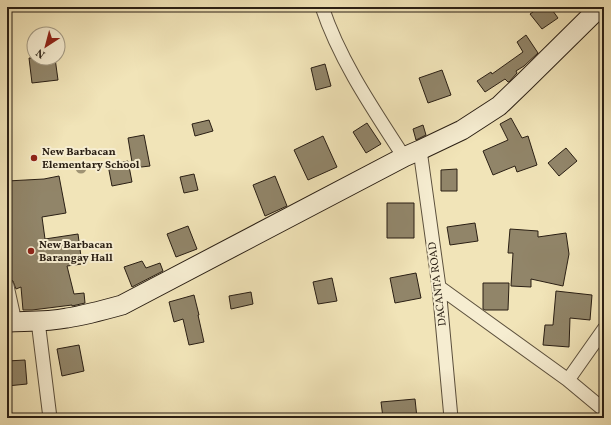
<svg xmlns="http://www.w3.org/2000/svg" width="611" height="425" viewBox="0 0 611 425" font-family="Vollkorn,serif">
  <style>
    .building { fill: #918569; stroke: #2a1f14 }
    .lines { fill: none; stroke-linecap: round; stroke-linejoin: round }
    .street-casing { stroke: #5c503d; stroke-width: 15 }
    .secondary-casing { stroke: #2a1f14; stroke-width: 21 }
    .street { stroke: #f6edd1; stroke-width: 13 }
    .secondary { stroke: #f6edd1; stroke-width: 19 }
    .tree { fill: #9f9374 }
    .poi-dot { fill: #8f2418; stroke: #f6edd1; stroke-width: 1.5 }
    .labels { text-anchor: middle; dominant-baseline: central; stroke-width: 4; stroke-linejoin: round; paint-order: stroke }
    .poi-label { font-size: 11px; font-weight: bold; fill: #2a1f14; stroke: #f6edd1; text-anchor: start }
    .street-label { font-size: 11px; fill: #2a1f14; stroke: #f6edd1 }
  </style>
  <rect width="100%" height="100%" fill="#f1e4b8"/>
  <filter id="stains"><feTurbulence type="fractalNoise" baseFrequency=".005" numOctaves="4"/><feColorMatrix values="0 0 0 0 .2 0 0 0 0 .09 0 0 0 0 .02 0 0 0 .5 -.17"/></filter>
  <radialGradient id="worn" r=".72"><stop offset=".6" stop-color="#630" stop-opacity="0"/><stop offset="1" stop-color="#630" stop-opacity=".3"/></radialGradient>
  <!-- building -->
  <path class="building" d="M540 7H550L558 18 542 29 530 14Z
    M526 35 538 53 524 66 516 71 517 73 509 82H508L505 79 485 92 477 81 491 72 492 74 523 52 517 42Z
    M29 58H55L58 80 32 83Z
    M325 64 331 86 316 90 311 68Z
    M442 70 451 95 428 103 419 78Z
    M511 118 522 138 528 136 537 165 517 172 515 166 493 175 483 151 508 140 500 124Z
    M209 120 213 131 195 136 192 124Z
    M367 123 381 144 366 153 353 132Z
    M423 125 426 135 416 140 413 129Z
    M144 135 150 166 133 168 128 138Z
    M323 136 337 167 308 180 294 150Z
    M566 148 577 161 559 176 548 163Z
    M128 161 132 182 112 186 108 165Z
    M457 169V191H441V170Z
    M194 174 198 190 184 193 180 177Z
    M59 176 66 213 42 217 45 239 78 234 82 264 67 266 74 294 84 293 85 303 72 306V305L32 310H23L21 287 16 289 13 281 8 278 7 276V181L44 179Z
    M275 176 287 206 265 216 253 185Z
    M387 203H414V238H387Z
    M475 223 478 241 450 245 447 227Z
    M188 226 197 249 176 257 167 234Z
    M510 229 538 231V237L566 233 569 254 563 286 531 279V287L511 286 513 253H508Z
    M142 261 146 268 160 263 163 271 132 287 124 267Z
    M416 273 421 298 395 303 390 278Z
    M332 278 337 301 318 304 313 282Z
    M483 283H509L508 310H485L483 309Z
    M556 291 592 295 590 320 570 318 569 347 543 345 545 325H553Z
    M251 292 253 304 231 309 229 296Z
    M194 295 199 315H198L204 342 189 345 183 319 174 322 169 302Z
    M79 345 84 371 62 376 57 349Z
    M25 360 27 384 7 386V361Z
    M415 399 417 418H383L381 402Z"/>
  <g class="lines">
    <!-- street casing -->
    <g class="street-casing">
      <path id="street" d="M322 7C340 61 373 109 404 157
        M420 150 439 287 451 418
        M7 286 15 322
        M439 287 568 380 604 410
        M38 321 50 418
        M568 380 604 329"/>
    </g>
    <!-- secondary casing -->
    <g class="secondary-casing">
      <path id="secondary" d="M7 322C27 321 47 322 67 318 86 315 104 310 122 305L404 157 420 150 462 130 499 106 524 82 600 7"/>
    </g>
    <!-- street -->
    <use href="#street" class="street"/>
    <!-- secondary -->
    <use href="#secondary" class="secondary"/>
  </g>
  <!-- trees -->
  <circle class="tree" cx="81" cy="168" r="5.5"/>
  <!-- markers -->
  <g class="poi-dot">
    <circle cx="34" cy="158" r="4"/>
    <circle cx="31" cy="251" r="4"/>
  </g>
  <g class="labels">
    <!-- poi labels -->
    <g class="poi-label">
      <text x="42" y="152">New Barbacan<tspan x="42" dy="13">Elementary School</tspan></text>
      <text x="39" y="245">New Barbacan<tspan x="39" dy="13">Barangay Hall</tspan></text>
    </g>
    <!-- street labels -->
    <g class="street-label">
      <text transform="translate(438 284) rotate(-97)">DACANTA ROAD</text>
    </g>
  </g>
  <!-- margin -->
  <rect width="611" height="425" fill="none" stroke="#f1e4b8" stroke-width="24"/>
  <rect x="8" y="8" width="595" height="409" fill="none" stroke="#2a1f14" stroke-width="2"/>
  <rect x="12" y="12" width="587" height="401" fill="none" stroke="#2a1f14"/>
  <!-- north arrow -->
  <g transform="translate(46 46) rotate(216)"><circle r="19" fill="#f6edd1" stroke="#a49b85"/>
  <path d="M0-3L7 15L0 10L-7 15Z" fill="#8f2418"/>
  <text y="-6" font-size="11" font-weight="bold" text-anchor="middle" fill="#2a1f14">N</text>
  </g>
  <rect width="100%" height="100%" filter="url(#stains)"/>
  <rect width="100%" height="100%" fill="url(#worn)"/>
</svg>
